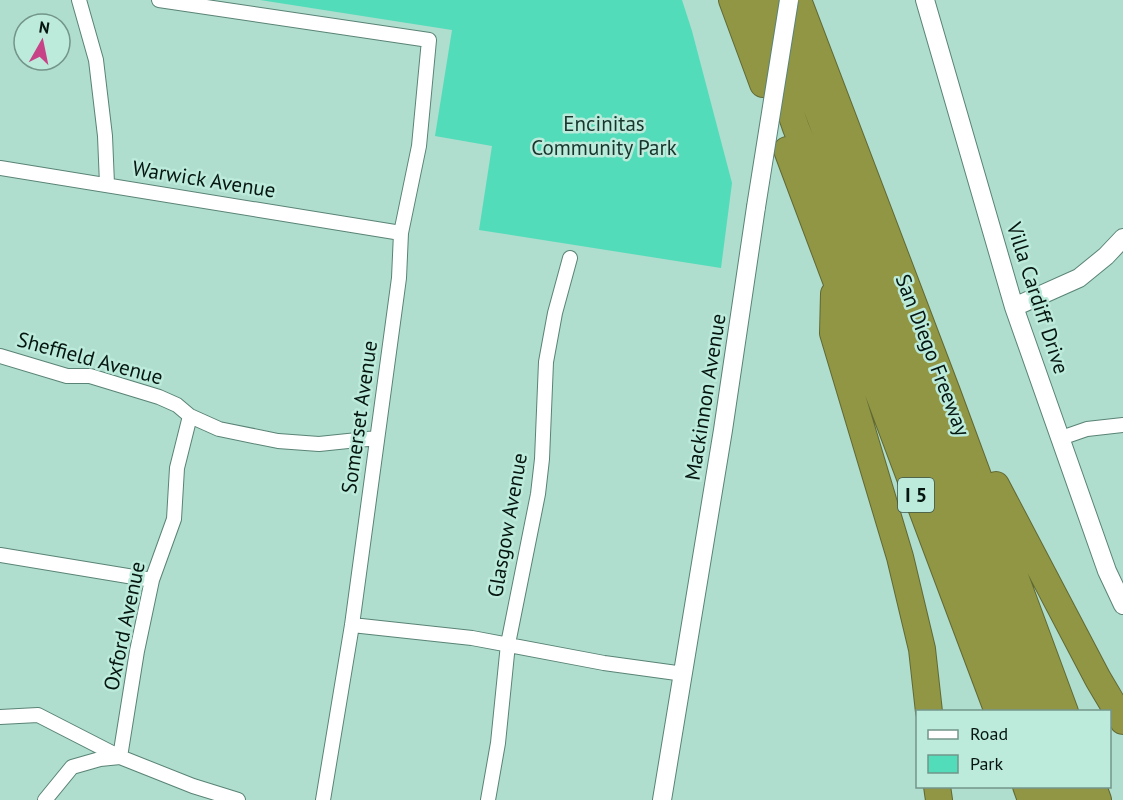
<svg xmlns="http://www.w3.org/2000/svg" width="1123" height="800" viewBox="0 0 1123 800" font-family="'PT Sans',sans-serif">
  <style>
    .green { fill: #52dcb9 }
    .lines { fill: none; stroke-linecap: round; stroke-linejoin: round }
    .minor-casing { stroke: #598376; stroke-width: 16 }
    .tertiary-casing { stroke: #598376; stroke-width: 20 }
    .motorway-casing { stroke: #606933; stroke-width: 28 }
    .minor { stroke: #fff; stroke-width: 14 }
    .tertiary { stroke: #fff; stroke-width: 18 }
    .motorway { stroke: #919645; stroke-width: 26 }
    .tertiary-bridge-casing { stroke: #598376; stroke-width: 20; stroke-linecap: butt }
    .tertiary-bridge { stroke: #fff; stroke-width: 18 }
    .labels { text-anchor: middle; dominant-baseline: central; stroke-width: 5; stroke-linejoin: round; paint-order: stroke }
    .shield { fill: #bceadb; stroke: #3c564e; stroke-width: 1.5 }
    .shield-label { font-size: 20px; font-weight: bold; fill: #051611 }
    .park-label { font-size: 21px; fill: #17352c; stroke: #bceadb }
    .street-label { font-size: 21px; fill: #051611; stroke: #bceadb }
  </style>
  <rect width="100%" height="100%" fill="#afddce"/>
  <!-- green -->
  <path class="green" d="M260 0H682L692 31 732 183 721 268 479 230 492 146 435 136 452 30Z"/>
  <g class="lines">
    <!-- minor casing -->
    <g class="minor-casing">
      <path id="minor" d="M79 0 96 60 105 136 107 184
        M159 0 429 40 419 146 401 233 399 278 352 625 323 800
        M0 168 401 233
        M0 356 67 376H90L159 397 177 405 190 416 219 429 278 441 319 444 377 438
        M1061 438 1087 429 1123 425
        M0 555 152 580
        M352 625 472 638 604 663 684 674
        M0 717 38 715 120 757 193 786 238 800
        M45 800 72 767 100 759 120 757 137 651 152 580 174 519 177 468 190 416
        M488 800 498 743 508 644 538 494 542 459 546 362 555 313 570 258"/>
    </g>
    <!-- tertiary casing -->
    <g class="tertiary-casing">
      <path id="tertiary" d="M925 0 1014 307 1107 571 1123 605
        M1014 307 1079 278 1106 256 1123 238
        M662 800 723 430 756 207"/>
    </g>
    <!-- motorway casing -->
    <g class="motorway-casing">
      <path id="motorway" d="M732 0 763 84
        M752 0 796 128 851 262 1020 712
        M776 0 1044 712
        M798 0 947 392 1065 712
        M787 150 998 712
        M834 294 833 333 900 557 922 649 929 712
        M996 485 1098 679 1123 721
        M937 786 939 800
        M1026 786 1031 800
        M1049 786 1054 800
        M1072 786 1077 800
        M1093 786 1098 800"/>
    </g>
    <!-- minor -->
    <use href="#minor" class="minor"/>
    <!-- tertiary -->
    <use href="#tertiary" class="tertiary"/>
    <!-- motorway -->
    <use href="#motorway" class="motorway"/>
    <!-- tertiary-bridge casing -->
    <g class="tertiary-bridge-casing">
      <path id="tertiary-bridge" d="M756 207 789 0"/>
    </g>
    <!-- tertiary-bridge -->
    <use href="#tertiary-bridge" class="tertiary-bridge"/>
  </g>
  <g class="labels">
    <!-- shield labels -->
    <rect class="shield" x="898" y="478" width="36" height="34" rx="4.5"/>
    <g class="shield-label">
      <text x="916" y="495">I 5</text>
    </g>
    <!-- park labels -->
    <g class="park-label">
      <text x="604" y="123">Encinitas<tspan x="604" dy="24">Community Park</tspan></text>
    </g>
    <!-- street labels -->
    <g class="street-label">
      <text transform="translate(204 179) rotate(9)">Warwick Avenue</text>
      <text transform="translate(1038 298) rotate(72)">Villa Cardiff Drive</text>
      <text transform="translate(933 355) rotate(69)">San Diego Freeway</text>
      <text transform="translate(90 358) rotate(15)">Sheffield Avenue</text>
      <text transform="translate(705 397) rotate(-81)">Mackinnon Avenue</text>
      <text transform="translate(359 417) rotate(-82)">Somerset Avenue</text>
      <text transform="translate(507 525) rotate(-80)">Glasgow Avenue</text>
      <text transform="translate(124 626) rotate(-78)">Oxford Avenue</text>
    </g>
  </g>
  <!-- legend -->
  <rect x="916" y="710" width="195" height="78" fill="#bceadb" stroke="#73958a" stroke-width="1.5"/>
  <rect x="928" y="730" width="30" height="9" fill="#ffffff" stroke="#73958a" stroke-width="1.5"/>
  <text x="970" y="740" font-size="18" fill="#051611">Road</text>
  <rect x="928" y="755" width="30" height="18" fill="#52dcb9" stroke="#73958a" stroke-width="1.5"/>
  <text x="970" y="770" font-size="18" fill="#051611">Park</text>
  <!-- north arrow -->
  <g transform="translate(42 42) rotate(9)"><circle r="28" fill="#bceadb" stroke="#73958a" stroke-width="1.5"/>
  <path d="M0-4.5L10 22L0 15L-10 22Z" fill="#c74286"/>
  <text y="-9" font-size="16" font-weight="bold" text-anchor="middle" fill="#051611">N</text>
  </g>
</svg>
